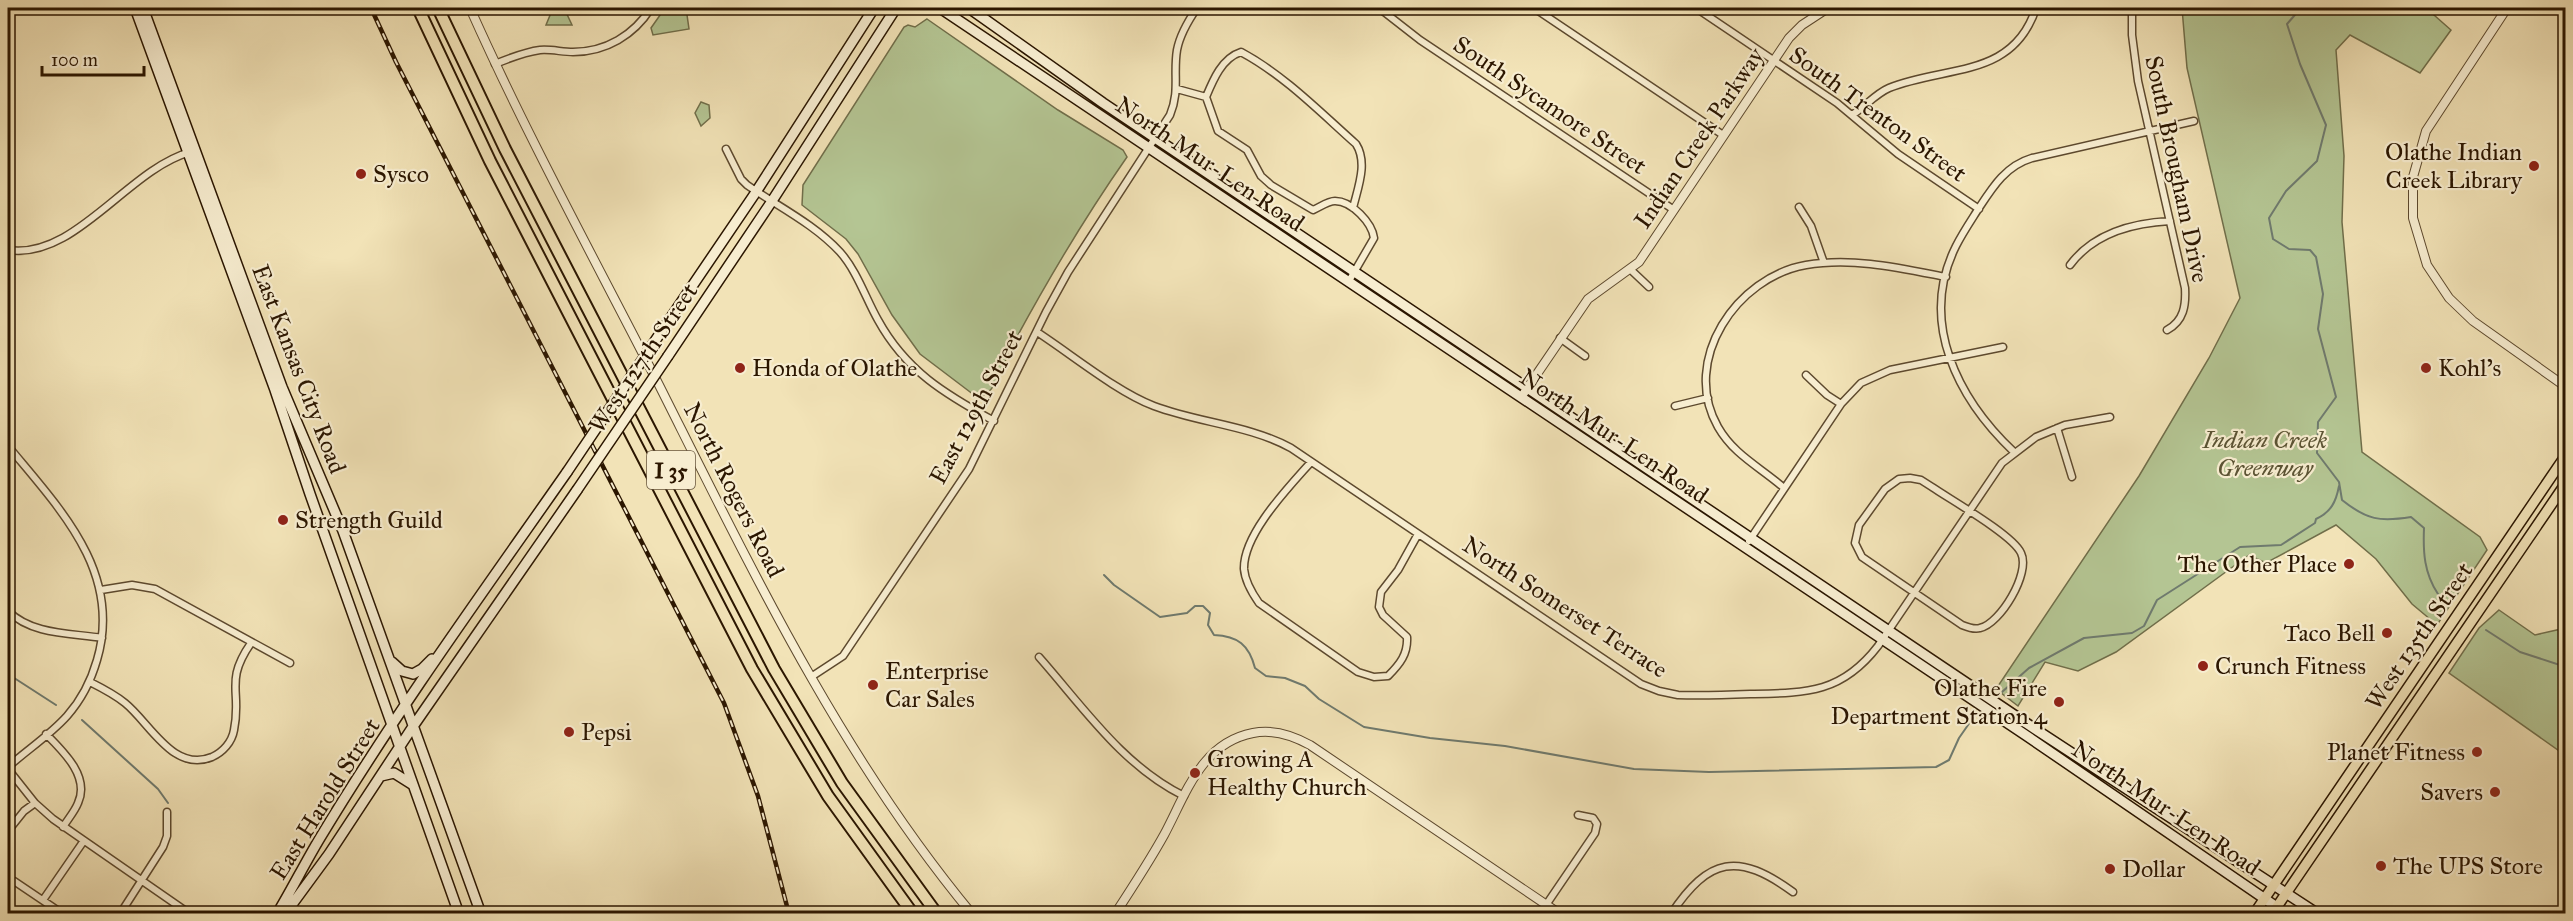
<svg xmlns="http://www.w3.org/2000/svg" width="2573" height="921" viewBox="0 0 2573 921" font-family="'IM FELL Great Primer',serif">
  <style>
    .green { fill: #b4c593; stroke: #706e4a; stroke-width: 1.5 }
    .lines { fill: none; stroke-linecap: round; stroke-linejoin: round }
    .stream { stroke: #6f7a6e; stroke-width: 2 }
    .minor-casing { stroke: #5d492e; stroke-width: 9 }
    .tertiary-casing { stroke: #5d492e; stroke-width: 10 }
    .secondary-casing { stroke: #2b1600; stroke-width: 12 }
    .primary-casing { stroke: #2b1600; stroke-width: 12 }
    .motorway-casing { stroke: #2b1600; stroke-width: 14 }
    .minor { stroke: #f7edd0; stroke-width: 6 }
    .tertiary { stroke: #f7edd0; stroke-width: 8 }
    .secondary { stroke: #f7edd0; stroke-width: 9 }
    .primary { stroke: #f2e3b7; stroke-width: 9 }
    .motorway { stroke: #f2e3b7; stroke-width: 10 }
    .rail-casing { stroke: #2b1600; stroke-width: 4.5 }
    .rail { stroke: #f7edd0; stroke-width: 2; stroke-dasharray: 7; stroke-linecap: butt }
    .secondary-bridge-casing { stroke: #2b1600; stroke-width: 12; stroke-linecap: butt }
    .secondary-bridge { stroke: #f7edd0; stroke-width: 9 }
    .poi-dot { fill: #8f2418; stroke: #f7edd0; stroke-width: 2 }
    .labels { text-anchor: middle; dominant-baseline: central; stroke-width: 4.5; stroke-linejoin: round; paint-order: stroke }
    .shield { fill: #f7edd0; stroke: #68563e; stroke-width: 1.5 }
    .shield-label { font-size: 22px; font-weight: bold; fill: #2b1600 }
    .street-label { font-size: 24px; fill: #2b1600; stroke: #f7edd0 }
    .poi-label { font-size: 24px; fill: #2b1600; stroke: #f7edd0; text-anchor: start }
    .park-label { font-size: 24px; font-style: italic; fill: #5b5333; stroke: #f7edd0 }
  </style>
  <rect width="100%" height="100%" fill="#f2e3b7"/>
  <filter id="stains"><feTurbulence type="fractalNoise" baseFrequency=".00333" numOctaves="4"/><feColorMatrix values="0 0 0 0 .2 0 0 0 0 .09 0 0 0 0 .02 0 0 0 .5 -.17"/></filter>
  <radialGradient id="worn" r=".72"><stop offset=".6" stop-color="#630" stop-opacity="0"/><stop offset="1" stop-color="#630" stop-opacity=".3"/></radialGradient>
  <!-- green -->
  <path class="green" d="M553 8H564L572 25H546Z
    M665 8H686L689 29 653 35 651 28Z
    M2182 8H2426L2451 30 2420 73 2350 35 2336 50 2344 156 2342 222 2362 452 2480 537 2487 550 2437 625 2412 604 2376 559 2336 525 2266 563 2249 555 2116 652 2078 671 2045 662 2018 706 1996 689 2139 476 2209 358 2240 298 2187 68Z
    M927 19 1058 110 1123 150 1127 157C1085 217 1047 281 1012 346 1003 361 998 393 978 398L920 354 892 315 858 254 846 239 802 205 803 185 904 27 908 25 915 27Z
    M701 102 709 105 710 118 701 126 695 113Z
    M2499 610 2535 635 2561 629 2565 622V755L2449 673 2479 628Z"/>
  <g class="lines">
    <!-- stream -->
    <path class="stream" d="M2301 8 2287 24 2300 64 2326 125 2317 161 2286 191 2269 218 2273 239 2289 249 2310 250 2316 257 2323 294 2318 329 2336 397 2318 422 2317 453 2339 482 2342 500C2367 520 2380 522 2411 517L2424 528C2423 552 2424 573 2438 594
      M1104 575 1114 585 1160 617 1187 613 1195 606H1203L1210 613 1208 625 1214 635C1238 636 1249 645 1255 668L1266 676 1285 678 1305 686 1319 699 1364 727 1430 738 1505 746 1634 769 1709 772 1936 767 1949 760 1959 738 1975 715
      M2486 630 2520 652 2566 667
      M8 674 56 705
      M2002 692 2029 668 2084 638 2132 633 2144 626 2157 600 2240 547 2281 545 2315 523 2316 519C2331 512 2336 502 2339 486
      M82 720 158 789 168 803"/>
    <!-- minor casing -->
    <g class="minor-casing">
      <path id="minor" d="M1379 8 1420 40 1674 210
        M1534 8 1723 135
        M1696 8 1837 103 1898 154 1979 209
        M2132 8V35L2138 81 2185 288C2186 305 2184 321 2167 330
        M495 64C510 58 524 52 540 50 551 49 562 52 573 52 606 52 634 35 651 8
        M1177 89 1206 97 1218 131 1247 150 1261 176 1271 185 1313 210C1320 207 1328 201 1335 201 1352 201 1372 223 1374 238L1349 281
        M1206 97C1213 80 1222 58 1241 52 1284 75 1320 112 1356 144 1368 163 1358 187 1353 208
        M1852 115C1865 107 1875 94 1889 88 1946 65 2013 79 2036 8
        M726 149 741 179 747 185C779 207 814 224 840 252 857 271 866 299 878 320 906 371 945 394 994 421
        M1799 207 1811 226 1824 263
        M8 250C75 260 127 170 190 152
        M2070 265C2093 234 2132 223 2170 221
        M1631 270 1649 287
        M1037 332C1071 354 1117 392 1154 406 1199 423 1249 425 1291 448L1641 684 1659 691 1678 695C1703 696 1727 695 1752 694 1807 693 1842 693 1878 646L2002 463 2036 437 2065 425 2110 417
        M1560 338 1585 356
        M1806 375 1827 395 1841 404
        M1675 406 1708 398
        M2057 428 2072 477
        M8 446C59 508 123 572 97 660 91 681 82 699 67 716 50 735 27 750 8 767
        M2014 452C1958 399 1918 322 1956 246 1962 234 1970 222 1977 211 1992 188 2005 166 2032 158L2194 121
        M1311 462C1289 487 1243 534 1244 569 1245 581 1252 593 1259 603L1358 672 1374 677 1388 676C1400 664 1408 654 1407 637L1383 615 1379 607 1381 592 1398 570 1418 534
        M1910 478 1921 480 1932 487C1951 500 2013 535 2021 553 2031 573 2000 624 1980 628 1974 630 1967 627 1962 625L1862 557 1855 543 1859 525 1885 489 1899 479Z
        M1784 488C1760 467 1734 455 1718 427 1680 360 1737 277 1806 265 1853 257 1900 268 1946 277
        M1749 541 1841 404 1861 383 1890 370 2003 347
        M101 590 132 585 155 589 290 663
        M8 611C32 635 71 633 102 638
        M1039 657C1084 708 1123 766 1184 796
        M811 677 843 656 969 469 1046 312 1068 272 1170 115C1180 91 1173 74 1177 50 1180 34 1188 21 1197 8
        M90 682C102 688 114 694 125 703 150 723 173 773 212 757 223 752 232 742 234 730 242 691 224 682 251 643
        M46 734C64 752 90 777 78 803 75 811 68 819 63 827
        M8 769 35 803 53 819 190 914
        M8 831 24 811 35 803
        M14 881 63 914
        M43 900 83 842
        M1546 905 1595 833 1597 824 1593 818 1578 815
        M120 914 163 847 167 836V812
        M1671 914C1709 857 1738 852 1793 892"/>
    </g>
    <!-- tertiary casing -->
    <g class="tertiary-casing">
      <path id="tertiary" d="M470 8C527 136 595 260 659 385 751 568 840 755 972 914
        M2507 8 2426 131 2413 177V218L2427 265 2449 298 2473 321 2566 387
        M1524 393 1588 299 1639 262 1789 38 1802 25 1828 8
        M1115 914C1132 888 1149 862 1164 835 1186 794 1201 743 1253 733 1273 729 1292 735 1310 745L1560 914"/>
    </g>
    <!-- secondary casing -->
    <g class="secondary-casing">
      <path id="secondary" d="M135 8 275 390 310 494 459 914
        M143 8 282 387 343 531 481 914
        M940 8 2027 736 2287 914
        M969 8 1103 103 2035 729 2318 914
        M659 335 756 192 874 8
        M668 356 772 201 896 8
        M392 662 402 671 413 674 422 669 432 659
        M381 776 394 773 413 785
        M277 914C292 889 305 863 320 838 396 712 483 592 567 472
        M285 914 329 854 414 725 577 490"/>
    </g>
    <!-- primary casing -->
    <g class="primary-casing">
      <path id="primary" d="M2254 914 2566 455
        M2272 914 2566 483"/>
    </g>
    <!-- motorway casing -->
    <g class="motorway-casing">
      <path id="motorway" d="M418 8 490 161 752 669 828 796 913 914
        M438 8 505 149 774 669 842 783 937 914"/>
    </g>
    <!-- minor -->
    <use href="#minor" class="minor"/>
    <!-- tertiary -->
    <use href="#tertiary" class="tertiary"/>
    <!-- secondary -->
    <use href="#secondary" class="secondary"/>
    <!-- primary -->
    <use href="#primary" class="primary"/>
    <!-- motorway -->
    <use href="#motorway" class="motorway"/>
    <!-- rail casing -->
    <g class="rail-casing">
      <path id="rail" d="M371 8 396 62 724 703 758 796 789 914"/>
    </g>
    <!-- rail -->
    <use href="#rail" class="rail"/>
    <!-- secondary-bridge casing -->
    <g class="secondary-bridge-casing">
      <path id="secondary-bridge" d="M567 472 659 335
        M577 490 668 356"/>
    </g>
    <!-- secondary-bridge -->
    <use href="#secondary-bridge" class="secondary-bridge"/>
  </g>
  <!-- markers -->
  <g class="poi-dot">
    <circle cx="2534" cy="166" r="6"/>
    <circle cx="361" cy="174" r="6"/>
    <circle cx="740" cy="368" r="6"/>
    <circle cx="2426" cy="368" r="6"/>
    <circle cx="283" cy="520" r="6"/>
    <circle cx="2349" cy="564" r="6"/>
    <circle cx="2387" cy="633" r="6"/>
    <circle cx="2203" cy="666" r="6"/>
    <circle cx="873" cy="685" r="6"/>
    <circle cx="2059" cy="702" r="6"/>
    <circle cx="569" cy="732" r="6"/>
    <circle cx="2477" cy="752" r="6"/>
    <circle cx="1195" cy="773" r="6"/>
    <circle cx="2495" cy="792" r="6"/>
    <circle cx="2381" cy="866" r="6"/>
    <circle cx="2110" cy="869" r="6"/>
  </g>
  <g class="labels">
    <!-- shield labels -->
    <rect class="shield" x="647" y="451" width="48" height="38" rx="4.5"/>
    <g class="shield-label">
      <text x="671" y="470">I 35</text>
    </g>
    <!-- street labels -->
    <g class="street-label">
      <text transform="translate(1550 105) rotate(34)">South Sycamore Street</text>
      <text transform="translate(1878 114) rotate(36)">South Trenton Street</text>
      <text transform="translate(1699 138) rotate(-56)">Indian Creek Parkway</text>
      <text transform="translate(1210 164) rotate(34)">North Mur-Len Road</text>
      <text transform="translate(2177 169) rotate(78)">South Brougham Drive</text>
      <text transform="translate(643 358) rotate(-56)">West 127th Street</text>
      <text transform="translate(299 369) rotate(69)">East Kansas City Road</text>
      <text transform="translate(976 407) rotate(-62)">East 129th Street</text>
      <text transform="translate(1614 436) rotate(34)">North Mur-Len Road</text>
      <text transform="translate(734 490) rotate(63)">North Rogers Road</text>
      <text transform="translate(1565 607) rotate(33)">North Somerset Terrace</text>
      <text transform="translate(2419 636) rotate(-56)">West 135th Street</text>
      <text transform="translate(325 799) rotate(-58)">East Harold Street</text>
      <text transform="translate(2166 808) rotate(34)">North Mur-Len Road</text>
    </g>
    <!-- poi labels -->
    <g class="poi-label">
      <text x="2522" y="152" text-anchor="end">Olathe Indian<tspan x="2522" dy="28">Creek Library</tspan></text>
      <text x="373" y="174">Sysco</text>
      <text x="752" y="368">Honda of Olathe</text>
      <text x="2438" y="368">Kohl's</text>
      <text x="295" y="520">Strength Guild</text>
      <text x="2337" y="564" text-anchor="end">The Other Place</text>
      <text x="2375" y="633" text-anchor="end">Taco Bell</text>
      <text x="2215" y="666">Crunch Fitness</text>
      <text x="885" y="671">Enterprise<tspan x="885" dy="28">Car Sales</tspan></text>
      <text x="2047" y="688" text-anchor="end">Olathe Fire<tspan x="2047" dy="28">Department Station 4</tspan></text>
      <text x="581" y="732">Pepsi</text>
      <text x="2465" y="752" text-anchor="end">Planet Fitness</text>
      <text x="1207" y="759">Growing A<tspan x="1207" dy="28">Healthy Church</tspan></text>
      <text x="2483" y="792" text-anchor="end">Savers</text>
      <text x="2393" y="866">The UPS Store</text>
      <text x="2122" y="869">Dollar</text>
    </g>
    <!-- park labels -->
    <g class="park-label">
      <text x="2265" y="440">Indian Creek<tspan x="2265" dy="28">Greenway</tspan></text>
    </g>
  </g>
  <!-- margin -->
  <rect width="2573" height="921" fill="none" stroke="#f2e3b7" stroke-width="30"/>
  <rect x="9" y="9" width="2555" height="903" fill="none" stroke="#2b1600" stroke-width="3"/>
  <rect x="15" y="15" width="2543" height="891" fill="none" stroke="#2b1600" stroke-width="1.5"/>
  <!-- scale -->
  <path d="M42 66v9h102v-9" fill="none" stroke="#2b1600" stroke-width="3"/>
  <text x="51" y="66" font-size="18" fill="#2b1600" stroke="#f7edd0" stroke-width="4.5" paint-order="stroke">100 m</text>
  <rect width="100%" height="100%" filter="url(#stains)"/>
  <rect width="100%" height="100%" fill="url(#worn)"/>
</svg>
